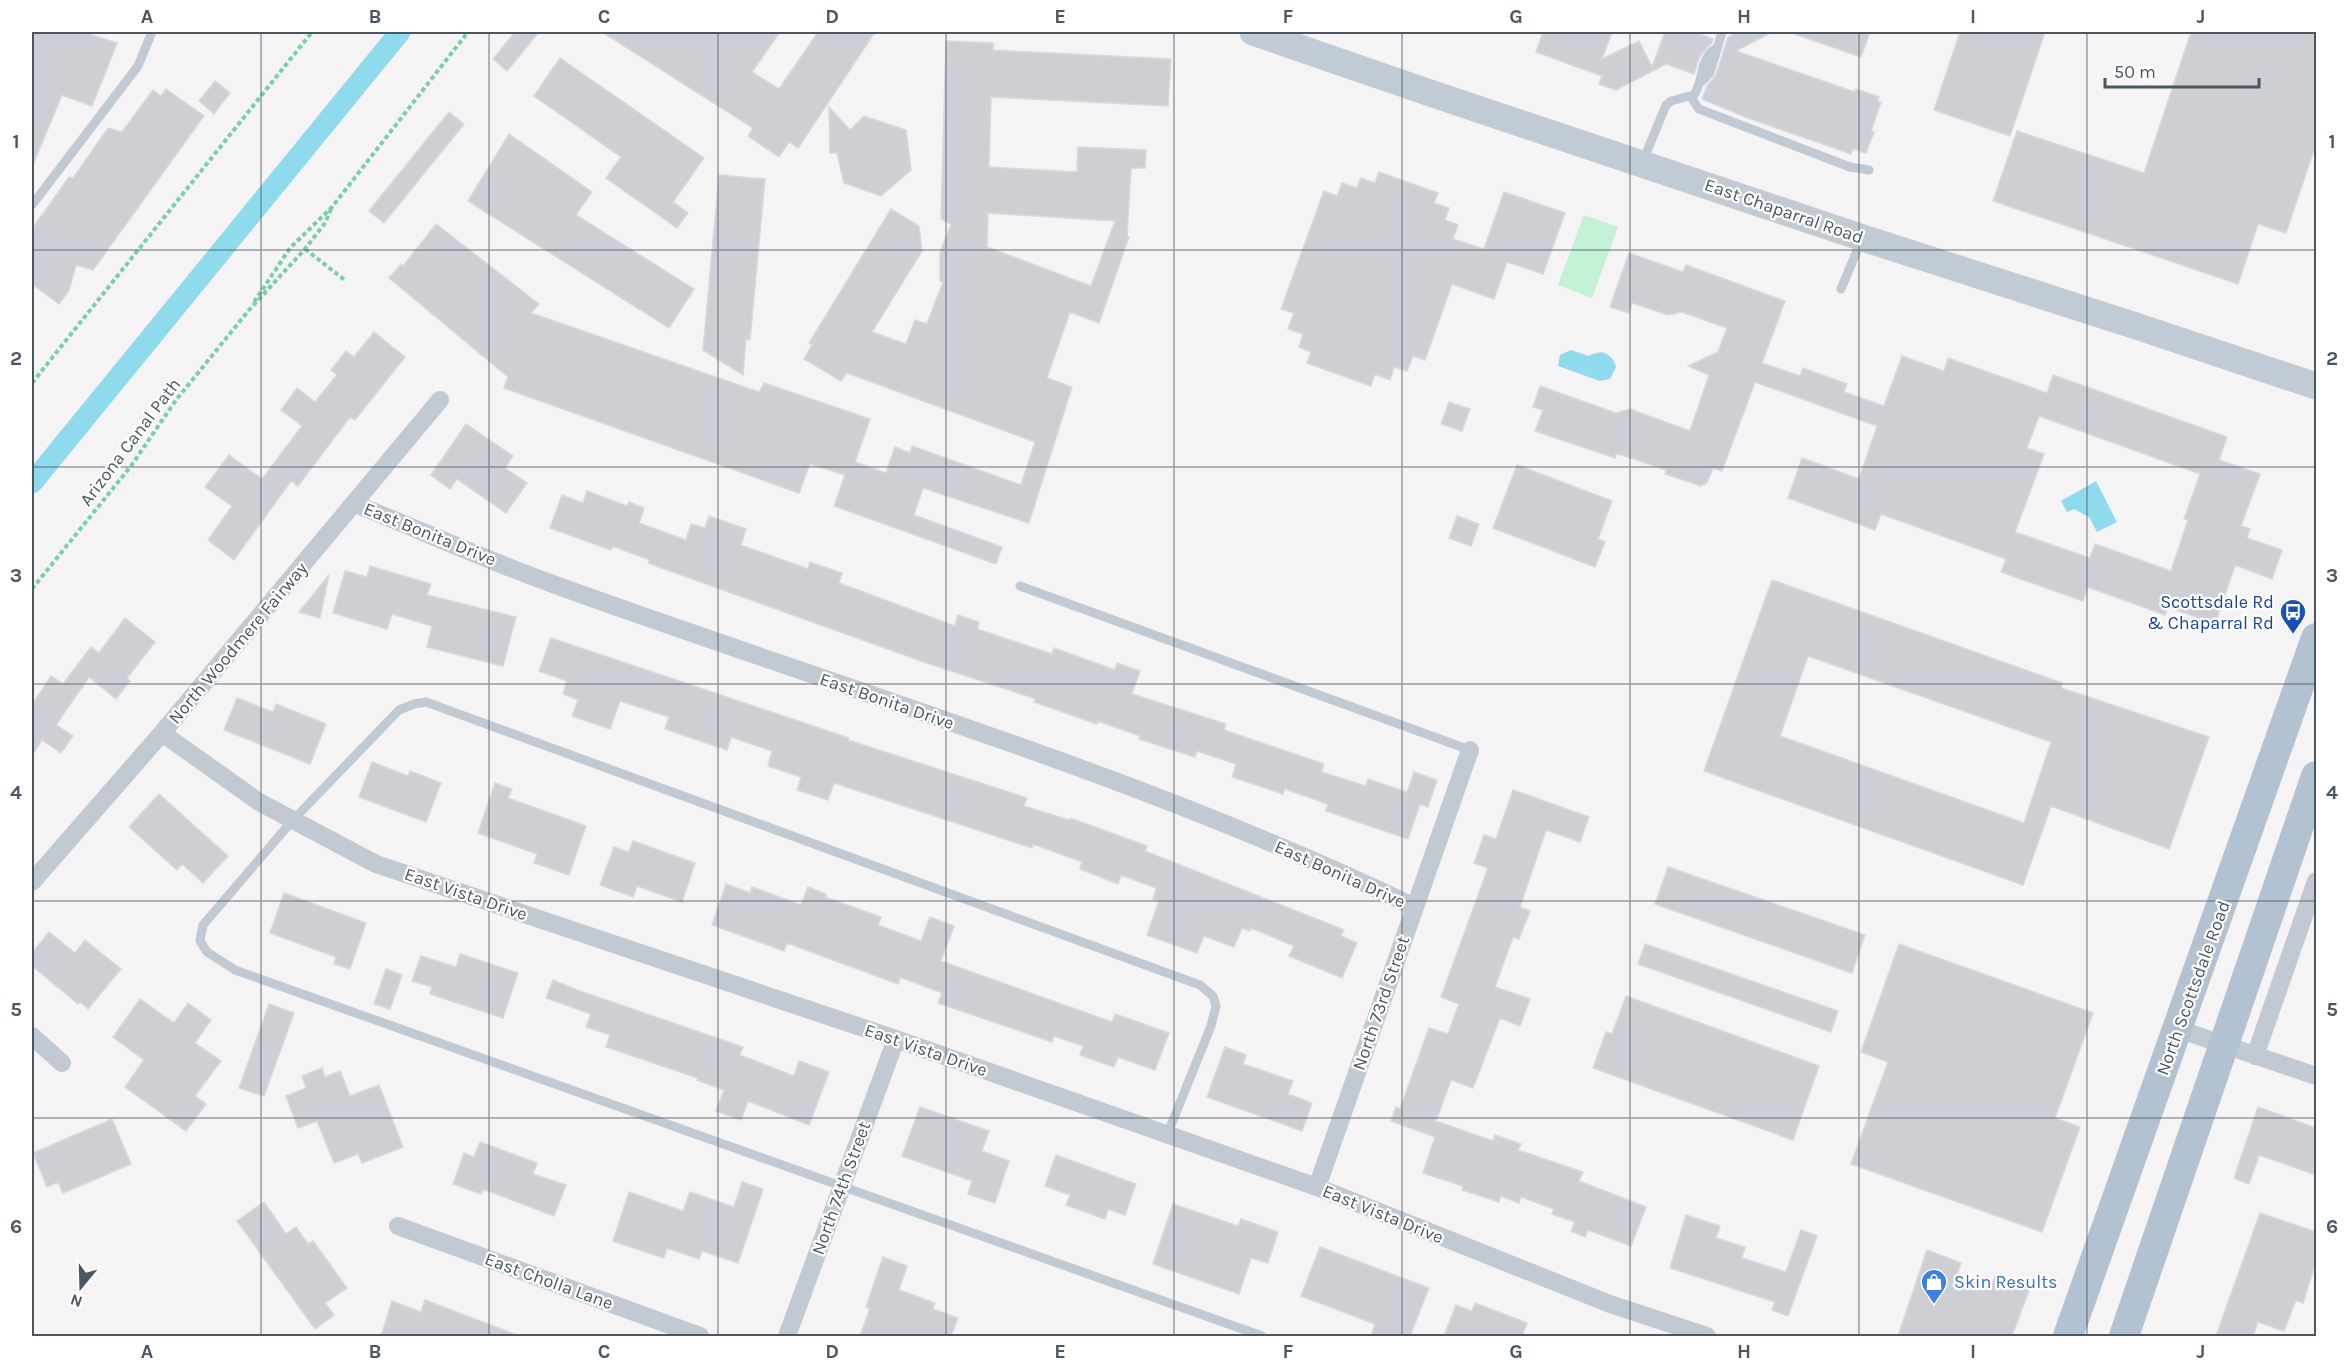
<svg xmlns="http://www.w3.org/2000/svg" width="2348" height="1368" viewBox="0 0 2348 1368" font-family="Karla,sans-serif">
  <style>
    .green { fill: #c3f1d5 }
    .water { fill: #90daee }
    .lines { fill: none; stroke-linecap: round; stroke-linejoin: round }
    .canal { stroke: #90daee; stroke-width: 21 }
    .building { fill: #cdcfd5; stroke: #d7d9de; stroke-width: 1.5; fill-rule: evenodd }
    .path { stroke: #7ad0a6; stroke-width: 4; stroke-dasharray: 4.5 3; stroke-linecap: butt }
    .lane { stroke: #c1cad2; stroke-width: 9 }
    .street { stroke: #c1cad2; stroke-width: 18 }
    .secondary { stroke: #c1cbd6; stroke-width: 27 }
    .primary { stroke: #b3c2d1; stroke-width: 30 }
    .grid { fill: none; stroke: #4a5661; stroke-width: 1.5; stroke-opacity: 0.55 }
    .labels { text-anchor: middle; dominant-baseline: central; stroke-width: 4.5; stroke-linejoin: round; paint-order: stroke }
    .street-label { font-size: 18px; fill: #4a5661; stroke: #fff }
    .transit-label { font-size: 18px; fill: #164399; stroke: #fff; text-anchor: end }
    .shop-label { font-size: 18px; fill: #366cbe; stroke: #fff; text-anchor: start }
    .neatline { fill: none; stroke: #4a5661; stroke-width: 2 }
    .grid-label { font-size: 20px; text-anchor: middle; font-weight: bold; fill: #4a5661 }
  </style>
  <rect width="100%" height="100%" fill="#f5f3f3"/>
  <!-- green -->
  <path class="green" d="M1584 215 1618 227 1592 298 1558 285Z"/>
  <!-- water -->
  <path class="water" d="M1571 350 1589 356C1602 348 1613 354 1616 367L1610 379 1600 381 1558 366 1560 355Z
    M2096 481 2117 522 2097 532 2089 517 2074 509 2067 512 2061 501Z"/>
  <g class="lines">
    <!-- canal -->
    <path class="canal" d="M32 483 400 32"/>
  </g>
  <!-- building -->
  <path class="building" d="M32 32H83L117 43 92 106 62 95 32 167Z
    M515 32H539L507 71 493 59Z
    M602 32H780L752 72 779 89 818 32H875L798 148 789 142 779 157 748 136 753 128Z
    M1543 32H1612L1602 59 1639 41 1652 67 1665 32H1695L1713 39 1712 43 1700 56 1694 74 1666 64 1616 90 1599 84 1602 76 1536 52Z
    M1737 32H1772L1736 51 1855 92 1856 89 1879 97 1877 101 1881 102 1871 131 1874 132 1866 153 1853 149 1851 154 1748 118 1702 99 1707 86 1716 75 1728 37Z
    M1794 32H1870L1861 57 1794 34Z
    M1960 32H2045L2010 136 1934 110Z
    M2191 32H2316V144L2286 233 2258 224 2238 284 1993 201 2017 131 2144 173Z
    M946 41 993 43V50L1171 59 1168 106 991 97 989 167 1077 172 1078 147 1146 150 1145 168H1131L1127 236 1129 237 1099 323 1070 312 1047 378 1072 387 1029 523 923 488 914 515 1002 547 996 564 834 506 845 475 810 464 799 493 504 388 508 377 389 278 401 264 403 266 436 224 539 304 531 313 759 392 764 383 870 419 855 462 886 473 895 447 910 453 912 446 1021 485 1035 442 847 373 841 381 804 359 812 345 809 343 891 209 919 226 922 251 872 332 906 344 915 320 927 324 943 282 940 281V252L951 224 941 219ZM988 213 1115 221 1091 286 987 247Z
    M560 58 704 158 673 202 688 213 677 228 606 178 621 157 534 96Z
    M215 81 230 93 214 114 199 101Z
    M166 89 204 116 93 270 76 265 69 291 59 304 32 284V229L69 177 73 178 108 128 122 132 153 90 161 96Z
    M829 107 850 130 864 116 906 130 911 170 881 196 844 183 837 153H830Z
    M449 112 464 124 384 223 369 211Z
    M509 134 592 192 576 215 694 289 669 328 468 201Z
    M1379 172 1438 193 1434 203 1449 208 1445 220 1458 225 1453 239 1484 249 1504 192 1565 213 1543 274 1507 262 1494 299 1452 284 1425 360 1413 356 1407 371 1394 367 1390 380 1375 374 1371 386 1307 363 1311 352 1299 347 1303 334 1288 329 1294 313 1281 309 1324 191 1337 196 1342 183 1357 188 1361 178 1375 183Z
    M719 175 765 179 750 340 746 339 743 375 703 350Z
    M1629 253 1683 272 1686 265 1785 301 1762 363 1800 376 1803 368 1847 384 1844 392 1884 406 1902 356 1944 371 1948 358 2047 393 2053 375 2227 437 2219 460 2260 474 2241 526 2250 529 2247 538 2282 550 2272 579 2235 565 2215 624 2168 607 2165 615 2088 587 2083 601 2001 572 2006 559 1881 514 1875 530 1788 498 1802 458 1859 479 1877 426 1755 382 1722 471 1713 468 1707 483 1701 486 1665 474 1666 470 1616 453 1615 458 1535 431 1543 410 1533 407 1540 386 1616 413 1630 409 1690 431 1709 375 1688 366 1718 352 1727 328 1682 312 1668 315 1632 303 1629 313 1610 307ZM2039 416 2200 474 2184 519 2188 520 2171 571 2095 544 2090 558 2015 532 2044 454 2027 448Z
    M374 332 405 357 355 420 350 417 298 486 291 481 234 560 208 540 232 506 205 487 229 455 262 479 302 426 281 410 297 388 315 402 337 375 331 370 346 351 354 357Z
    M1449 402 1470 409 1462 431 1441 424Z
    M466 424 513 456 505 468 527 483 506 513 457 479 450 489 431 475Z
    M1517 465 1612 501 1598 539 1605 542 1595 567 1493 528Z
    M587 491 627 506 629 502 644 508 639 523 686 540 691 524 705 528 709 516 746 529 741 545 808 569 810 562 842 573 839 583 955 626 958 615 979 622 977 629 1052 654 1054 648 1115 670 1117 663 1140 671 1132 694 1226 724 1224 730 1324 764 1321 772 1366 786 1368 779 1407 792 1414 772 1437 780 1428 807 1420 804 1408 839 1326 811 1328 804 1285 789 1283 794 1232 777 1236 764 1197 751 1195 757 1139 739 1140 736 1098 721 1097 724 1034 702 1036 699 921 661 648 563 650 560 612 546 611 550 550 528 562 495 583 503Z
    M1457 516 1479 524 1471 546 1449 538Z
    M370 566 431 584 427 595 516 617 503 666 427 647 432 626 392 614 387 629 333 613 345 571 367 577Z
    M329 575 320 618 299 612Z
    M1772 580 2062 683 2061 688 2209 737 2169 849 2051 806 2023 885 1704 771ZM1808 656 2051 742 2024 823 1780 736Z
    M125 618 155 642 127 678 130 681 116 699 89 677 56 725 73 736 61 753 42 740 32 756V705L51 676 63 684 91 647 99 653Z
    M551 638 849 738 848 740 1027 798 1024 806 1069 820 1070 818 1147 846 1145 851 1344 930 1341 936 1357 943 1342 978 1289 956 1294 946 1251 928 1250 931 1242 928 1234 947 1204 936 1197 953 1147 935 1159 901 1153 899 1156 888 1121 875 1118 884 1080 869 1082 862 1033 844 1032 848 834 783 828 800 797 790 801 777 768 766 772 751 731 737 727 750 665 729 669 717 620 701 610 729 572 716 578 700 563 694 567 681 539 671Z
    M237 698 273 712 276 704 326 724 310 764 224 730Z
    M372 762 408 776 410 771 441 783 426 822 359 797Z
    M495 783 512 789 508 798 586 826 569 875 534 863 537 854 478 833Z
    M1513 790 1589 817 1580 842 1546 830 1520 907 1530 911 1519 939 1513 937 1495 987 1530 999 1520 1026 1500 1018 1473 1088 1451 1080 1436 1121 1493 1141 1495 1135 1521 1144 1518 1150 1583 1172 1579 1181 1646 1207 1631 1246 1588 1230 1585 1237 1571 1231 1575 1222 1552 1214 1554 1209 1521 1197 1519 1203 1501 1196 1499 1202 1462 1190 1463 1186 1423 1173 1435 1137 1391 1121 1396 1107 1400 1109 1429 1028 1448 1034 1459 1004 1441 997 1488 868 1474 863 1484 835 1496 839Z
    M159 794 228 856 203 883 182 864 177 870 129 827Z
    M633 841 695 863 682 902 637 886 633 897 600 885 614 847 629 852Z
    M1668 867 1865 935 1852 973 1655 904Z
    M726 884 750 893 752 887 801 905 808 887 826 894 825 897 881 917 878 925 921 941 930 917 954 926 941 961 1112 1022 1115 1014 1169 1033 1155 1070 1118 1057 1114 1067 1080 1055 1083 1046 1054 1036 1052 1042 938 1003 942 993 900 977 898 984 787 943 784 951 712 925Z
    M284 893 366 923 350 969 334 964 336 957 270 933Z
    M49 932 75 953 85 940 121 969 88 1009 80 1002 78 1004 32 966V953Z
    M1645 944 1838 1011 1831 1032 1638 964Z
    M1899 944 2093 1013 2055 1118 2080 1127 2042 1232 1851 1164 1888 1062 1861 1052Z
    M460 954 518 973 503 1018 430 994 432 987 412 981 421 956 456 967Z
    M386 969 402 975 390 1009 374 1004Z
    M553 980 577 990 743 1047 740 1055 794 1076 799 1061 829 1072 809 1125 748 1101 741 1120 716 1111 724 1090 697 1080 698 1078 606 1047 610 1035 586 1027 591 1014 546 998Z
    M1626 996 1819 1066 1793 1140 1593 1068 1606 1032 1612 1034Z
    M140 999 174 1023 188 1003 211 1020 195 1043 221 1061 195 1096 206 1104 186 1131 125 1087 144 1060 113 1037Z
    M269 1004 294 1013 264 1096 239 1088Z
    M1225 1047 1246 1055 1243 1064 1293 1081 1288 1094 1312 1103 1302 1131 1207 1097Z
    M322 1068 325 1077 340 1071 350 1096 379 1085 403 1147 362 1163 358 1154 334 1163 317 1121 298 1128 286 1096 306 1088 302 1076Z
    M920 1107 989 1131 982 1151 1009 1161 995 1203 968 1194 972 1181 902 1156Z
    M2258 1107 2316 1128V1175L2259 1155 2249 1184 2234 1178Z
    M112 1119 131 1164 63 1193 58 1182 47 1187 33 1153Z
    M480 1142 537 1163 533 1174 566 1185 554 1216 483 1189 481 1194 453 1184 464 1153 474 1157Z
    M1056 1155 1136 1184 1125 1215 1108 1209 1105 1219 1066 1205 1070 1195 1045 1186Z
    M742 1182 763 1189 738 1263 702 1251 699 1259 667 1248 664 1258 613 1241 629 1192 683 1211 690 1192 734 1207Z
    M264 1202 286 1234 296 1227 308 1244 313 1241 347 1288 325 1303 334 1315 315 1329 237 1221Z
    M1173 1204 1238 1226 1241 1219 1278 1232 1268 1263 1251 1258 1239 1294 1153 1264Z
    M2260 1213 2316 1232V1262L2303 1303 2296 1300 2284 1331 2258 1322 2253 1336H2216Z
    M1686 1215 1720 1226 1716 1238 1745 1247 1742 1258 1786 1272 1801 1230 1817 1236 1788 1316 1772 1310 1775 1302 1670 1268Z
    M1320 1247 1429 1288 1410 1336H1371L1375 1324 1301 1296Z
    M1927 1250 1961 1263 1957 1275 1991 1286 1996 1274 2030 1288 2012 1336H1898Z
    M883 1257 907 1266 899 1290 935 1303 933 1309 958 1318 951 1336H860L870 1308 866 1307Z
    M425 1300 517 1335V1336H381L392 1301 421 1312Z
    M1475 1303 1527 1323 1522 1336H1444L1456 1305 1472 1311Z"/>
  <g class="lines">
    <!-- path -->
    <path class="path" d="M305 249 346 281
      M254 302 290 248 332 207 468 32
      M32 383 312 32
      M32 589 131 466 176 400 249 310 305 249 325 223 332 207"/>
    <!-- lane -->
    <path class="lane" d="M1701 82 1710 73 1722 32
      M1690 96 1699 109 1850 167 1869 170
      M1643 161 1666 105 1671 101 1694 95C1704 80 1699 60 1715 49
      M32 205 138 66 152 32
      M1841 289 1861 241
      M1020 586 1470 750
      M1167 1135 1211 1026 1216 1006 1213 996 1200 985 426 702 414 704 399 710 292 821 203 925 200 941 207 952 235 970 1262 1336"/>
    <!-- street -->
    <path class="street" d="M355 504C420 530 484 559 550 583 839 688 1137 774 1415 907
      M162 733 259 802 376 864 896 1039 1317 1187 1610 1304 1707 1336
      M32 882 162 733 440 400
      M2178 1029 2316 1076
      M32 1036 62 1063
      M2255 1056 2316 881
      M1317 1187 1470 750
      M398 1226 700 1336
      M787 1336 896 1039"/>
    <!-- secondary -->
    <path class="secondary" d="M1253 32 1433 94 1863 238 2136 326 2316 386"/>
    <!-- primary -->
    <path class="primary" d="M2068 1336 2316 638
      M2124 1336 2316 776"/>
  </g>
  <!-- grid -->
  <path class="grid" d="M261 32V1336M489 32V1336M718 32V1336M946 32V1336M1174 32V1336M1402 32V1336M1630 32V1336M1859 32V1336M2087 32V1336M32 250H2316M32 467H2316M32 684H2316M32 901H2316M32 1118H2316"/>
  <!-- icons -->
  <defs>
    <g id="bus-pin" transform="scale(1.35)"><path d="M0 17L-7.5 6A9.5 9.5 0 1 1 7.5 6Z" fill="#1a4fb4" stroke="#fff"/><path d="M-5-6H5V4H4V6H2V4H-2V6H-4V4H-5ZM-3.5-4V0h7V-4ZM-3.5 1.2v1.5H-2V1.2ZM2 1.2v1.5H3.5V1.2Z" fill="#fff"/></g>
    <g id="shop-pin" transform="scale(1.35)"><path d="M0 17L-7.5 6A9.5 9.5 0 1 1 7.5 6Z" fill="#3f7fe0" stroke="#fff"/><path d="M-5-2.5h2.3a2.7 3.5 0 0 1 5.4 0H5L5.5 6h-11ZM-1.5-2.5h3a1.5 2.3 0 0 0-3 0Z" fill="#fff"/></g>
  </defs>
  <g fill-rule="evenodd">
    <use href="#bus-pin" x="2293" y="612"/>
    <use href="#shop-pin" x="1934" y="1282"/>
  </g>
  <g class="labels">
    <!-- street labels -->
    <g class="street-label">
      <text transform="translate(1784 211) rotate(19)">East Chaparral Road</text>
      <text transform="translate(130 442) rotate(-53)">Arizona Canal Path</text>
      <text transform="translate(430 534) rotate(22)">East Bonita Drive</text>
      <text transform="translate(238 643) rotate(-50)">North Woodmere Fairway</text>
      <text transform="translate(887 701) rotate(19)">East Bonita Drive</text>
      <text transform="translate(1340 874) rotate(24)">East Bonita Drive</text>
      <text transform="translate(466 894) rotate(19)">East Vista Drive</text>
      <text transform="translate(2193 988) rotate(-70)">North Scottsdale Road</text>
      <text transform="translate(1381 1003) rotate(-71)">North 73rd Street</text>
      <text transform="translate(926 1050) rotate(19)">East Vista Drive</text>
      <text transform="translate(841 1188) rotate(-70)">North 74th Street</text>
      <text transform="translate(1383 1214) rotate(22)">East Vista Drive</text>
      <text transform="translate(549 1281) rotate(20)">East Cholla Lane</text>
    </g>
    <!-- transit labels -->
    <g class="transit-label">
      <text x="2274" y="602">Scottsdale Rd<tspan x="2274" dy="21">&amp; Chaparral Rd</tspan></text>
    </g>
    <!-- shop labels -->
    <g class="shop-label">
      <text x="1954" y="1282">Skin Results</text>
    </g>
  </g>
  <!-- border -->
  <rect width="2348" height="1368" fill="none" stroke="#ffffff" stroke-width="66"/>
  <!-- north arrow -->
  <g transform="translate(81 1287) rotate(199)" stroke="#ffffff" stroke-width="4.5" paint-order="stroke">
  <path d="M0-4.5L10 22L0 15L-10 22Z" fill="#4a5661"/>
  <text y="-9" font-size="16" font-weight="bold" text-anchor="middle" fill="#4a5661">N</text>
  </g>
  <!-- scale -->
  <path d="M2105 78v9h154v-9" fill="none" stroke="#4a5661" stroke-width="3"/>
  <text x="2114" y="78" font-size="18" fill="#4a5661" stroke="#ffffff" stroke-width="4.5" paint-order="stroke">50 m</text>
  <rect x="33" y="33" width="2282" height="1302" class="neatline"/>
  <g class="grid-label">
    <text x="147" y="23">A</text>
    <text x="375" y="23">B</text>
    <text x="604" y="23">C</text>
    <text x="832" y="23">D</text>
    <text x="1060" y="23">E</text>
    <text x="1288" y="23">F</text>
    <text x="1516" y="23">G</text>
    <text x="1744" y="23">H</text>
    <text x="1973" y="23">I</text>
    <text x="2201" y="23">J</text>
    <text x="16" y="148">1</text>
    <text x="2332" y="148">1</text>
    <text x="16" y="365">2</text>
    <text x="2332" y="365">2</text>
    <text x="16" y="582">3</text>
    <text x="2332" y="582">3</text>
    <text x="16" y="799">4</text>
    <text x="2332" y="799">4</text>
    <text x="16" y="1016">5</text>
    <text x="2332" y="1016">5</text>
    <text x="16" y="1233">6</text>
    <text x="2332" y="1233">6</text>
    <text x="147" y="1358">A</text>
    <text x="375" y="1358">B</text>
    <text x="604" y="1358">C</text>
    <text x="832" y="1358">D</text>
    <text x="1060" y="1358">E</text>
    <text x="1288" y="1358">F</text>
    <text x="1516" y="1358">G</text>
    <text x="1744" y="1358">H</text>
    <text x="1973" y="1358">I</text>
    <text x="2201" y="1358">J</text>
  </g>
</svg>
